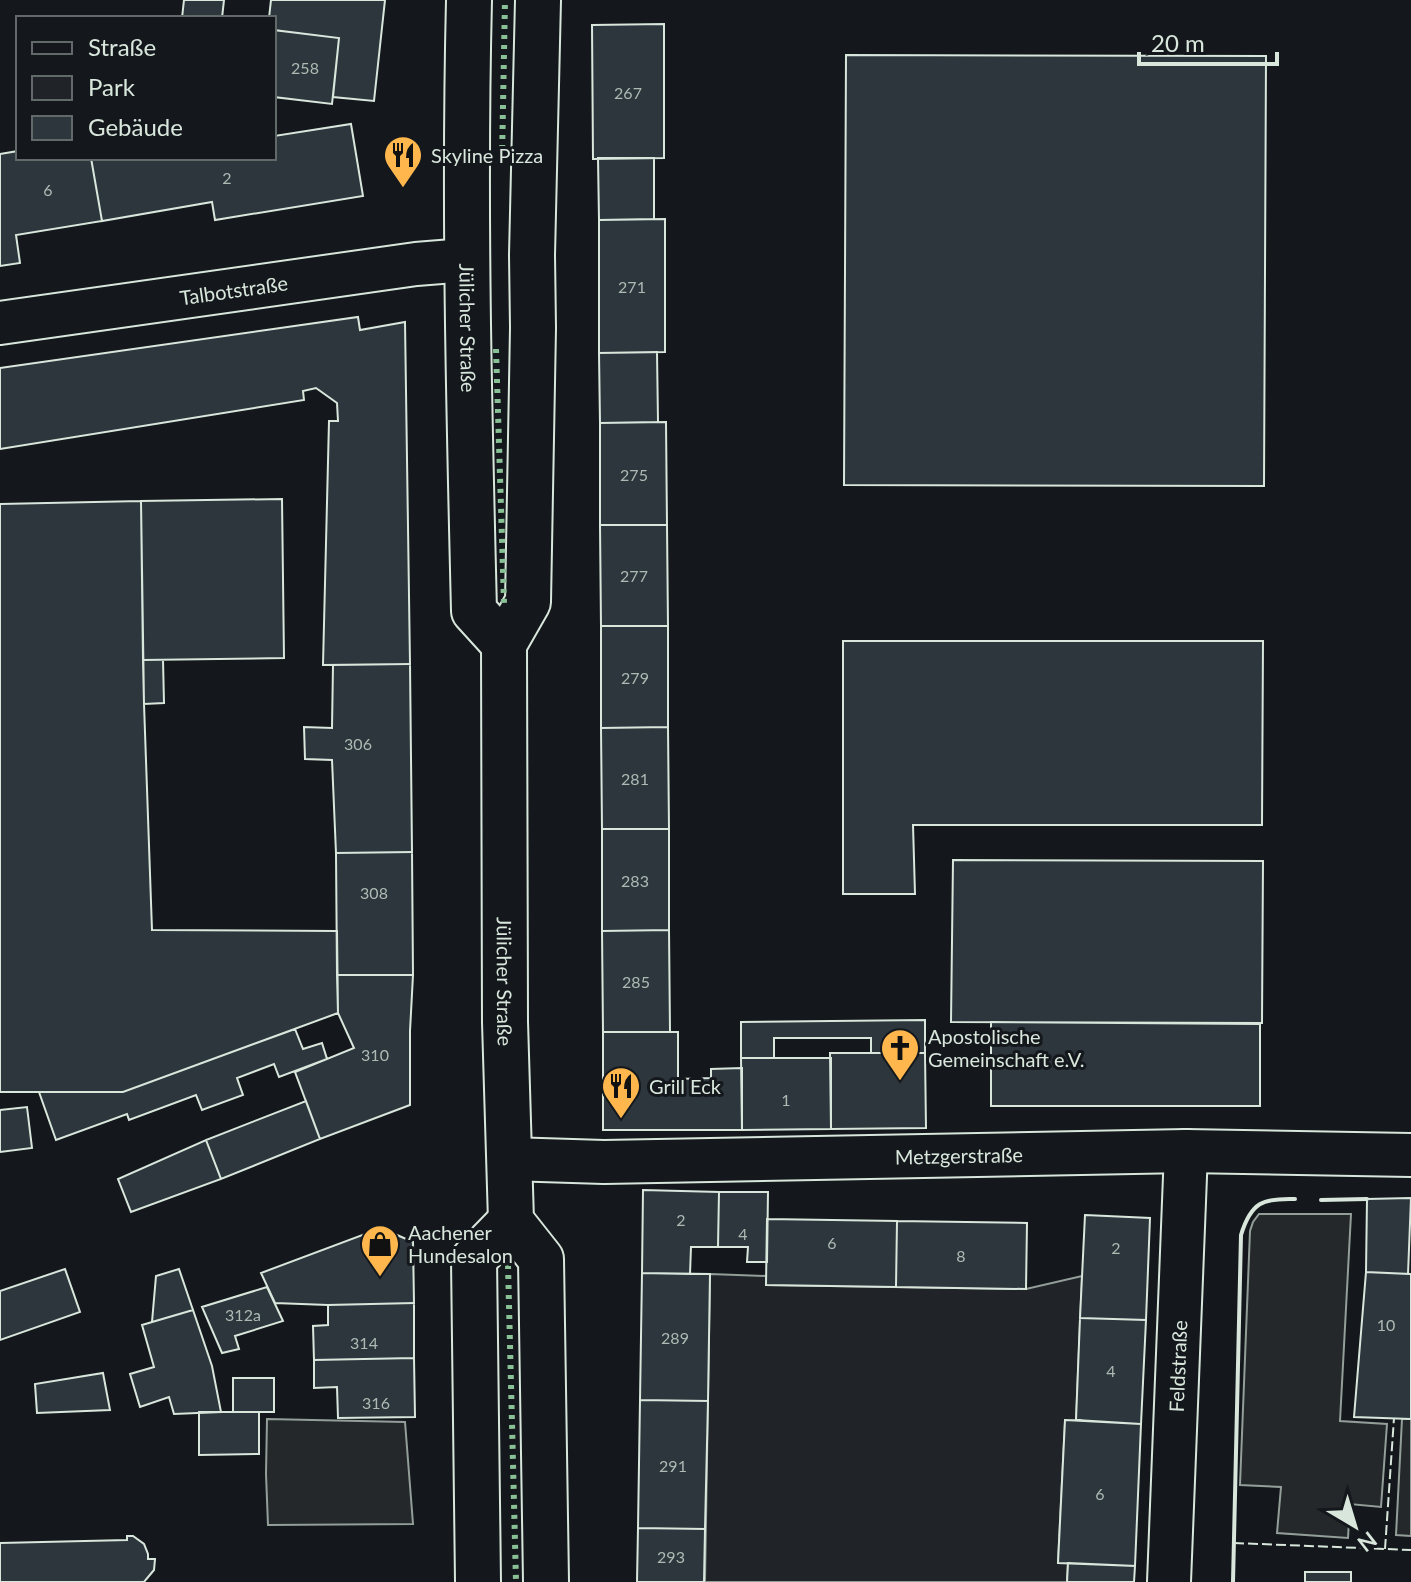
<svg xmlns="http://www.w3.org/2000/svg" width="1411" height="1582" viewBox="0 0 1411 1582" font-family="Lato,sans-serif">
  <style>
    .green { fill: #202428; stroke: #939e99; stroke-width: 2 }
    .parking { fill: #24282b; stroke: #939e99; stroke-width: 2 }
    .building { fill: #2c363c; stroke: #d8e6dc; stroke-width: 2 }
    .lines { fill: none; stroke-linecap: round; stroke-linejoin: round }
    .street-casing { stroke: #d8e6dc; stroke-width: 46 }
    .secondary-casing { stroke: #d8e6dc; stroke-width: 48 }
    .street { stroke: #14181c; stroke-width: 42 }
    .secondary { stroke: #14181c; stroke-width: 44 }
    .hedge { stroke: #8ac095; stroke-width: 6; stroke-dasharray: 4 6; stroke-linecap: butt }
    .fence { stroke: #d8e6dc; stroke-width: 2; stroke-dasharray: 10 4; stroke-linecap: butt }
    .wall { stroke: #d8e6dc; stroke-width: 4 }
    .labels { text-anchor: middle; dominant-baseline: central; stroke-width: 6; stroke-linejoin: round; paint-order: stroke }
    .number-label { font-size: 16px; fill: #adbab4 }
    .poi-label { font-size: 20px; fill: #d8e6dc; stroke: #14181c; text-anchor: start }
    .street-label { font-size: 20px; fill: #d8e6dc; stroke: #14181c }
  </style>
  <rect width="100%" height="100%" fill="#14181c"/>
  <!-- green -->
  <path class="green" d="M710 1274 766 1276 767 1285 1026 1289 1082 1276 1076 1420 1065 1421 1058 1562 1068 1563 1067 1582H705Z"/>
  <!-- parking -->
  <path class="parking" d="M1259 1214H1351L1340 1421 1387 1424 1381 1507 1350 1504 1348 1538 1277 1533 1281 1487 1240 1485 1250 1231 1253 1222Z
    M267 1419 405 1422 413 1524 268 1525 266 1474Z
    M1402 1419H1411V1536L1396 1535Z"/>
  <!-- building -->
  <path class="building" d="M184 0H224L222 18H182Z
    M271 0H385L374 101 333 97 339 38 274 30V18H269Z
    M664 24V158L593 159 592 25Z
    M274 30 339 38 332 104 274 97Z
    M846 55 1266 56 1264 486 844 485Z
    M351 124 363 196 215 220 212 202 102 221 91 158H274V136Z
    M18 151V158H91L102 221 16 235 20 263 0 266V154Z
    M598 158H654V219L599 220Z
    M665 219V352L599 353V220Z
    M358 317 360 330 405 322 410 664 323 665 329 421H338L337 403 316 388 303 391 304 400 0 449V368Z
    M657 352 658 422 600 423 599 353Z
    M666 422 667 525H600V423Z
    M282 499 284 658 143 660 141 501Z
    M141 501 144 704 152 930 337 931 338 1013 123 1092H0V504Z
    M600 525H667L668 626H601Z
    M601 626H668V727L601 728Z
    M843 641H1263L1262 825H913L915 894H843Z
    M143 660H163L164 703 144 704Z
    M410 664 412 852 336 853 332 760 305 759 304 727 332 728 333 665Z
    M668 727 669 829H602L601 728Z
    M602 829H669V930L602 931Z
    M412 852 413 975H337L336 853Z
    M953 860 1263 861 1262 1023 951 1022Z
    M669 930 670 1032H603L602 931Z
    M337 975H413L410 1031V1105L320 1139 295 1072 354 1048 338 1013Z
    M925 1020V1053H871V1038H774V1058H741V1022Z
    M991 1022 1260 1024V1106H991Z
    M295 1029 303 1049 322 1043 327 1059 279 1077 274 1064 237 1078 243 1095 202 1110 196 1095 129 1120 127 1114 56 1140 39 1092H123Z
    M603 1032H678V1079L711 1078V1069L742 1068V1130H603Z
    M830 1053H925L926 1128 831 1129Z
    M741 1058H831V1129L742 1130Z
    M306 1101 320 1139 221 1179 206 1140Z
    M27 1107 32 1148 0 1152V1110Z
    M206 1140 221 1179 131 1212 118 1179Z
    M643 1190 719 1192 718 1247H691L690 1274 642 1273Z
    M719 1192H768L767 1262H747L748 1247H718Z
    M1411 1198 1408 1274 1366 1272 1367 1199Z
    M1085 1215 1150 1218 1146 1320 1080 1318Z
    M767 1219 897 1221 896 1287 766 1285Z
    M897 1221 1027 1223 1026 1289 896 1287Z
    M381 1228 413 1242 414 1303 328 1305 275 1303 261 1273Z
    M65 1269 80 1312 0 1340V1291Z
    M179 1269 193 1310 152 1322 156 1276Z
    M1366 1272 1411 1274V1419L1354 1417Z
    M642 1273 710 1274 708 1401 640 1400Z
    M267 1287 283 1321 235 1336 239 1349 222 1353 202 1307Z
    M414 1303V1358L314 1360 313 1326 328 1325V1305Z
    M193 1310 212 1366 221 1412 174 1414 169 1397 140 1407 130 1374 154 1367 142 1325Z
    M1080 1318 1146 1320 1141 1424 1076 1420Z
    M414 1358 415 1417 338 1418 337 1387 314 1388V1360Z
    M103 1373 110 1410 37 1413 35 1384Z
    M233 1378H274V1412H233Z
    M640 1400 708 1401 705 1529 638 1528Z
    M199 1412H259V1454L199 1455Z
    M1065 1420 1141 1424 1135 1566 1058 1563Z
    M638 1528 705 1529 704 1582H637Z
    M127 1536H133L144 1544 148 1554V1559H155L154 1570 144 1582H0V1543L127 1540Z
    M1068 1563 1135 1566 1134 1582H1067Z
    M1305 1572H1351V1582H1305Z"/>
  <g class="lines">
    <!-- street casing -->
    <g class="street-casing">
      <g id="street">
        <path id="s1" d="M0 323 416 264 466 260"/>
        <path id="s2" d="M509 1159 604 1162 1186 1151 1411 1155"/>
        <path id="s3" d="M1169 1582 1186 1151"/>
      </g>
    </g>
    <!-- secondary casing -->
    <g class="secondary-casing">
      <g id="secondary">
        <path id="s4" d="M469 0C464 204 469 407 474 611L504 644"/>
        <path id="s5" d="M538 0 532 255 533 328 528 602 504 644 505 1022 511 1221 541 1259 546 1582"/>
        <path d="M478 1582 474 1259 511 1221"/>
      </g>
    </g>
    <!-- street -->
    <use href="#street" class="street"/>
    <!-- secondary -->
    <use href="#secondary" class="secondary"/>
    <!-- hedge -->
    <path class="hedge" d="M502 159 505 0
      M496 349 504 603
      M508 1265 516 1582"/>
    <!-- fence -->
    <path class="fence" d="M1234 1543 1411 1550
      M1385 1549 1394 1418"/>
    <!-- wall -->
    <path class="wall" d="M1321 1200 1367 1199
      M1233 1582 1241 1235C1251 1202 1263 1198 1295 1199"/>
  </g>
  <!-- icons -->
  <defs>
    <g id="restaurant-pin" transform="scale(2)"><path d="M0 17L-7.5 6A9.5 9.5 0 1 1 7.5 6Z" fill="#ffb74d" stroke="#14181c"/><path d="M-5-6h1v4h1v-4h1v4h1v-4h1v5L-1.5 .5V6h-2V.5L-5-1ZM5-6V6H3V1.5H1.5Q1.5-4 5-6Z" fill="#111"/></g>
    <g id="church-pin" transform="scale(2)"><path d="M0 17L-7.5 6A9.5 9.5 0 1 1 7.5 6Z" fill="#ffb74d" stroke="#14181c"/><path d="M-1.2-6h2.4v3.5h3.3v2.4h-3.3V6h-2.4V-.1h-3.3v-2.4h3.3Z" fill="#111"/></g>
    <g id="shop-pin" transform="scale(2)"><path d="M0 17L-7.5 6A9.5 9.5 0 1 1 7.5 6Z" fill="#ffb74d" stroke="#14181c"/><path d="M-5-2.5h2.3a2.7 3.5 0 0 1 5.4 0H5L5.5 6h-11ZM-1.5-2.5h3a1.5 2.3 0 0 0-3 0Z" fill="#111"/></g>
  </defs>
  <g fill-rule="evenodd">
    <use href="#restaurant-pin" x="403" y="155"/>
    <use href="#church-pin" x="900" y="1048"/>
    <use href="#restaurant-pin" x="621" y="1086"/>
    <use href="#shop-pin" x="380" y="1244"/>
  </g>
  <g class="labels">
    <!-- number labels -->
    <g class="number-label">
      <text x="305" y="67">258</text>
      <text x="628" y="92">267</text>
      <text x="227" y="177">2</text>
      <text x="48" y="189">6</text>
      <text x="632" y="286">271</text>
      <text x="634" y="474">275</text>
      <text x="634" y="575">277</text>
      <text x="635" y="677">279</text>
      <text x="358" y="743">306</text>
      <text x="635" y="778">281</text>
      <text x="635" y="880">283</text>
      <text x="374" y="892">308</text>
      <text x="636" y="981">285</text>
      <text x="375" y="1054">310</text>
      <text x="786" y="1099">1</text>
      <text x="681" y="1219">2</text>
      <text x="743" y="1233">4</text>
      <text x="832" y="1242">6</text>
      <text x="1116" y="1247">2</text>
      <text x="961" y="1255">8</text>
      <text x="243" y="1314">312a</text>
      <text x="1386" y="1324">10</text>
      <text x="675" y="1337">289</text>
      <text x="364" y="1342">314</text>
      <text x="1111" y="1370">4</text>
      <text x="376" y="1402">316</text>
      <text x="673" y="1465">291</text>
      <text x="1100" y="1493">6</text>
      <text x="671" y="1556">293</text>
    </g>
    <!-- poi labels -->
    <g class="poi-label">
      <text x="431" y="155">Skyline Pizza</text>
      <text x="928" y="1036">Apostolische<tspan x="928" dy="23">Gemeinschaft e.V.</tspan></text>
      <text x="649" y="1086">Grill Eck</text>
      <text x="408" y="1232">Aachener<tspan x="408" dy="23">Hundesalon</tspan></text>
    </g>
    <!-- street labels -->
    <g class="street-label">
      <text stroke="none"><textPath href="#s1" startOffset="236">Talbotstraße</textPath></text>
      <text stroke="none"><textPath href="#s4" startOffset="328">Jülicher Straße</textPath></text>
      <text stroke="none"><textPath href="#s5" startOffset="988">Jülicher Straße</textPath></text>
      <text stroke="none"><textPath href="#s2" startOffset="450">Metzgerstraße</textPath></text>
      <text stroke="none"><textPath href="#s3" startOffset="216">Feldstraße</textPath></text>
    </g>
  </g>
  <!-- legend -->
  <rect x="16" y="16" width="260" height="144" fill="#14181c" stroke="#626a69" stroke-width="2"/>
  <rect x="32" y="42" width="40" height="12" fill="#14181c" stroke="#626a69" stroke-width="2"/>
  <text x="88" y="56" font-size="24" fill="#d8e6dc">Straße</text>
  <rect x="32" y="76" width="40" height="24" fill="#202428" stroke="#626a69" stroke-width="2"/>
  <text x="88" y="96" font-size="24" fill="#d8e6dc">Park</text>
  <rect x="32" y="116" width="40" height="24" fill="#2c363c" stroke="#626a69" stroke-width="2"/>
  <text x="88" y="136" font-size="24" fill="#d8e6dc">Gebäude</text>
  <!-- north arrow -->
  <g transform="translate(1355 1526) rotate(142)" stroke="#14181c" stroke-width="6" paint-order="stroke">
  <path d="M0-6L14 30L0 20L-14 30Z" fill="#d8e6dc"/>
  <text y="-12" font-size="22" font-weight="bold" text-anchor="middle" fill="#d8e6dc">N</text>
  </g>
  <!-- scale -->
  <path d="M1139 52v12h138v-12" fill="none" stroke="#d8e6dc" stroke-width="4"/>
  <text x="1151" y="52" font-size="24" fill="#d8e6dc" stroke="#14181c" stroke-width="6" paint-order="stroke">20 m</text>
</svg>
